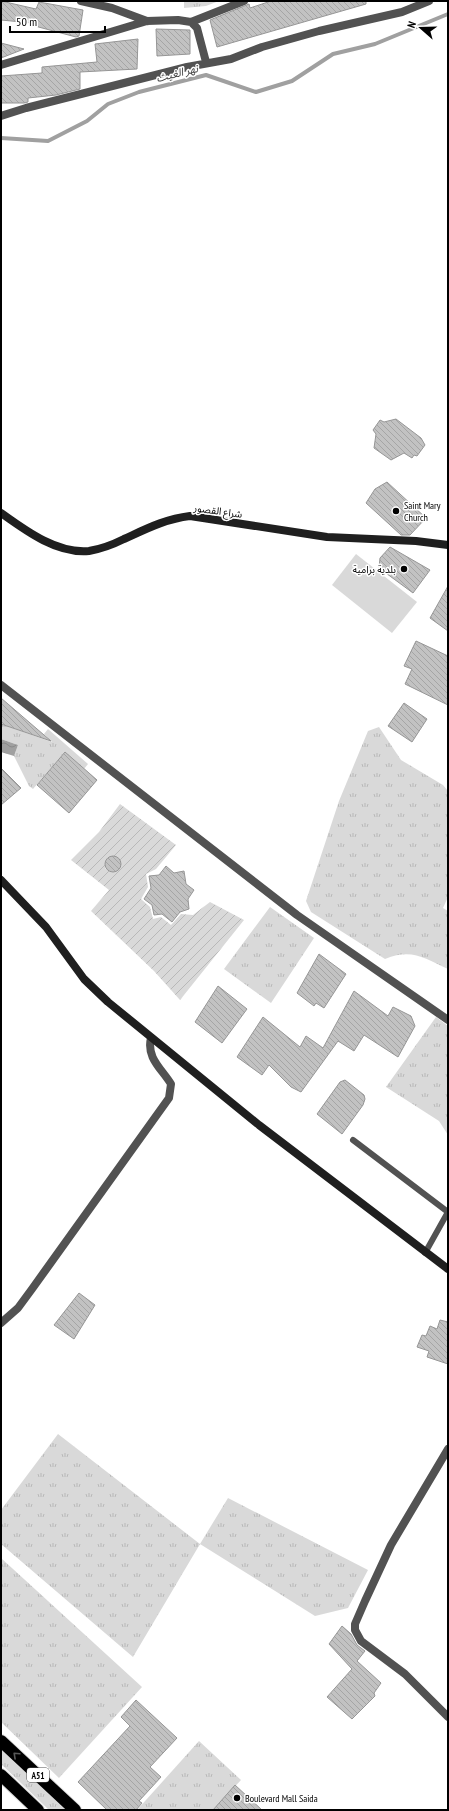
<svg xmlns="http://www.w3.org/2000/svg" width="449" height="1811" viewBox="0 0 449 1811" font-family="'PT Sans Narrow','Noto Sans Arabic',sans-serif">
  <style>
    .grass { fill: url(#grass-tufts) }
    .garden { fill: url(#garden-furrows); fill-rule: evenodd }
    .pitch { fill: #d9d9d9 }
    .water { fill: url(#water-waves) }
    .lines { fill: none; stroke-linecap: round; stroke-linejoin: round }
    .stream { stroke: #a0a0a0; stroke-width: 4 }
    .building { fill: url(#building-back-hatch); stroke: #969696 }
    .highway-casing { stroke: #dbdbdb; stroke-width: 14 }
    .lane { stroke: #525252; stroke-width: 6 }
    .street { stroke: #525252; stroke-width: 8 }
    .secondary { stroke: #1f1f1f; stroke-width: 8 }
    .highway { stroke: #000; stroke-width: 12 }
    .oneway { stroke: #595959 }
    .poi-dot { fill: #000; stroke: #fff; stroke-width: 1.5 }
    .labels { text-anchor: middle; dominant-baseline: central; stroke-width: 3; stroke-linejoin: round; paint-order: stroke }
    .shield { fill: #fff; stroke: #4c4c4c; stroke-width: 1 }
    .shield-label { font-size: 9px; font-weight: bold; fill: #000 }
    .poi-label { font-size: 10px; fill: #000; stroke: #fff; text-anchor: start }
    .street-label { font-size: 10px; fill: #000; stroke: #fff }
    .water-label { font-size: 11px; font-style: italic; fill: #414141; stroke: #fff }
  </style>
  <defs>
    <pattern id="grass-tufts" width="24" height="20" patternUnits="userSpaceOnUse"><rect width="24" height="20" fill="#d9d9d9"/><path d="M3 7l-1-3M5 7V3M7 7l1-3M15 17l-1-3M17 17v-4M19 17l1-3" fill="none" stroke="#b8b8b8"/></pattern>
    <pattern id="garden-furrows" width="10" height="10" patternUnits="userSpaceOnUse"><rect width="10" height="10" fill="#d9d9d9"/><path d="M-1 1l2-2M0 10L10 0M9 11l2-2" fill="none" stroke="#b8b8b8"/></pattern>
    <pattern id="water-waves" width="16" height="10" patternUnits="userSpaceOnUse"><rect width="16" height="10" fill="#a0a0a0"/><path d="M0 5q4-4 8 0t8 0" fill="none" stroke="#888"/></pattern>
    <pattern id="building-back-hatch" width="6" height="6" patternUnits="userSpaceOnUse"><rect width="6" height="6" fill="#c2c2c2"/><path d="M-1 5l2 2M0 0l6 6M5-1l2 2" fill="none" stroke="#a5a5a5"/></pattern>
  </defs>
  <rect width="100%" height="100%" fill="#fff"/>
  <!-- grass -->
  <path class="grass" d="M184 1H219L206 6 184 8Z
    M1 724 52 742 44 734 48 729 88 764 84 769 65 752 33 789 29 786 14 756 18 745 1 739Z
    M379 727 401 760 443 785 448 791V897L443 908 448 911V969C424 958 412 948 385 959L311 912 306 901 339 801 368 731Z
    M270 907 314 938 271 1003 224 969Z
    M436 1017 448 1026V1135L439 1121 386 1087Z
    M58 1434 200 1544 228 1498 368 1570 348 1608 315 1616 200 1544 133 1657 1 1544V1510Z
    M1 1558 142 1687 59 1778 1 1722Z
    M199 1741 241 1780 213 1810H137Z
    M1 1749 66 1810H49L1 1764Z"/>
  <!-- garden -->
  <path class="garden" d="M120 804 176 845 156 869 146 874 148 887 141 899 150 907 153 919 161 917 171 925 181 914 193 915 210 902 244 920 180 1000 154 971 91 911 109 890 71 860 99 832ZM108 857H115L120 860 121 866 115 872H110L105 868V862Z"/>
  <!-- pitch -->
  <path class="pitch" d="M356 554 417 602 392 633 332 585Z"/>
  <!-- water -->
  <path class="water" d="M1 739 18 745 14 756 1 752Z"/>
  <g class="lines">
    <!-- stream -->
    <path class="stream" d="M1 138 48 141 87 121 108 104 139 92 206 75 256 92 292 81 333 54 375 44 448 14"/>
  </g>
  <!-- building -->
  <path class="building" d="M1 1 36 9 39 2 83 10 79 36 76 37 31 25 32 23 1 20Z
    M271 1H366V4L217 47 210 20 249 4 250 8Z
    M156 29 190 30V54L157 56Z
    M138 39 137 69 80 72V89L56 95 28 98V102L24 103H1V76L42 73V67L97 62 95 44Z
    M1 43 24 49 1 58Z
    M396 419 421 438 425 445 417 456 414 455 412 458 404 453 391 460 374 448 376 434 373 430 380 420 384 422Z
    M387 482 426 518 410 535H401L366 503 375 489Z
    M390 547 430 570 413 593 379 568 380 558Z
    M448 586V631L430 618Z
    M416 641 448 656V705L405 684 412 669 404 666Z
    M1 698 51 741 1 724Z
    M404 703 427 719 412 742 388 726Z
    M65 752 97 780 69 813 37 785Z
    M1 768 21 788 1 805Z
    M105 864a8 8 0 1 1 16 0a8 8 0 1 1-16 0Z
    M166 866 174 873 184 871 186 884 194 890 188 899 189 909 180 912 172 922 162 914 154 915 152 905 144 899 151 888 149 876 159 875Z
    M319 954 346 974 324 1008 316 1003 314 1006 297 993Z
    M218 986 247 1009 222 1043 195 1022Z
    M354 991 388 1016 393 1007 411 1016 415 1026 398 1057 364 1035 354 1051 338 1041 301 1092 291 1087 269 1065 262 1075 237 1057 263 1017 300 1047 306 1036 323 1048Z
    M345 1080 364 1095 365 1099 363 1105 342 1134 317 1114 340 1082Z
    M79 1293 95 1305 74 1339 54 1325Z
    M440 1320 448 1322V1364L427 1357 429 1351 417 1347 422 1335 426 1336 430 1326 437 1329Z
    M342 1626 351 1634 357 1645 365 1651 357 1661 381 1683 374 1693 375 1696 352 1719 327 1697 352 1669 329 1644Z
    M136 1700 177 1738 150 1767 161 1777 139 1801 142 1803 136 1810H107L78 1782 130 1726 121 1717Z
    M235 1785 262 1810H213Z"/>
  <g class="lines">
    <!-- highway casing -->
    <g class="highway-casing">
      <path id="highway" d="M1 1741 75 1810
        M1 1775 38 1810"/>
    </g>
    <!-- lane -->
    <path class="lane" d="M353 1140 448 1212
      M425 1253 448 1212"/>
    <!-- street -->
    <path class="street" d="M81 1 112 8 147 21
      M191 22 244 1
      M1 65 147 21 178 20 191 22 197 28 206 62
      M1 116 26 108 187 67 231 59 262 47 319 31 402 12 429 1
      M1 685 297 915 448 1020
      M1 1323 18 1308 32 1289 169 1098 171 1084C162 1069 146 1058 151 1038
      M448 1449 391 1545 365 1601 355 1624V1630L361 1641 405 1674 448 1717"/>
    <!-- secondary -->
    <path class="secondary" d="M1 513C26 531 57 554 89 551 101 549 114 544 124 539 146 529 165 519 190 516L327 537 416 541 448 545
      M1 880 46 927 84 979 108 1002 259 1125 448 1269"/>
    <!-- highway -->
    <use href="#highway" class="highway"/>
  </g>
  <!-- one-way arrows -->
  <defs><path id="oneway-chevron" d="M-2-3.5L2.5 0L-2 3.5" fill="none" stroke-width="1.6" stroke-linecap="round" stroke-linejoin="round"/></defs>
  <use class="oneway" href="#oneway-chevron" transform="translate(16 1755) rotate(-137)"/>
  <!-- markers -->
  <g class="poi-dot">
    <circle cx="396" cy="511" r="4"/>
    <circle cx="404" cy="569" r="4"/>
    <circle cx="237" cy="1798" r="4"/>
  </g>
  <g class="labels">
    <!-- shield labels -->
    <rect class="shield" x="27" y="1768" width="22" height="14" rx="3"/>
    <g class="shield-label">
      <text x="38" y="1775">A51</text>
    </g>
    <!-- poi labels -->
    <g class="poi-label">
      <text x="404" y="505">Saint Mary<tspan x="404" dy="12">Church</tspan></text>
      <text x="396" y="569" text-anchor="end">بلدية برامية</text>
      <text x="245" y="1798">Boulevard Mall Saida</text>
    </g>
    <!-- street labels -->
    <g class="street-label">
      <text transform="translate(218 511) rotate(8)">شراع القصور</text>
    </g>
    <!-- water labels -->
    <g class="water-label">
      <text transform="translate(177 73) rotate(-14)">نهر الغيث</text>
    </g>
  </g>
  <!-- border -->
  <rect width="449" height="1811" fill="none" stroke="#000000" stroke-width="4"/>
  <!-- north arrow -->
  <g transform="translate(421 28) rotate(290)" stroke="#ffffff" stroke-width="3" paint-order="stroke">
  <path d="M0-3L7 15L0 10L-7 15Z" fill="#000000"/>
  <text y="-6" font-size="11" font-weight="bold" text-anchor="middle" fill="#000000">N</text>
  </g>
  <!-- scale -->
  <path d="M10 26v6h95v-6" fill="none" stroke="#000000" stroke-width="2"/>
  <text x="16" y="26" font-size="12" fill="#000000" stroke="#ffffff" stroke-width="3" paint-order="stroke">50 m</text>
</svg>
